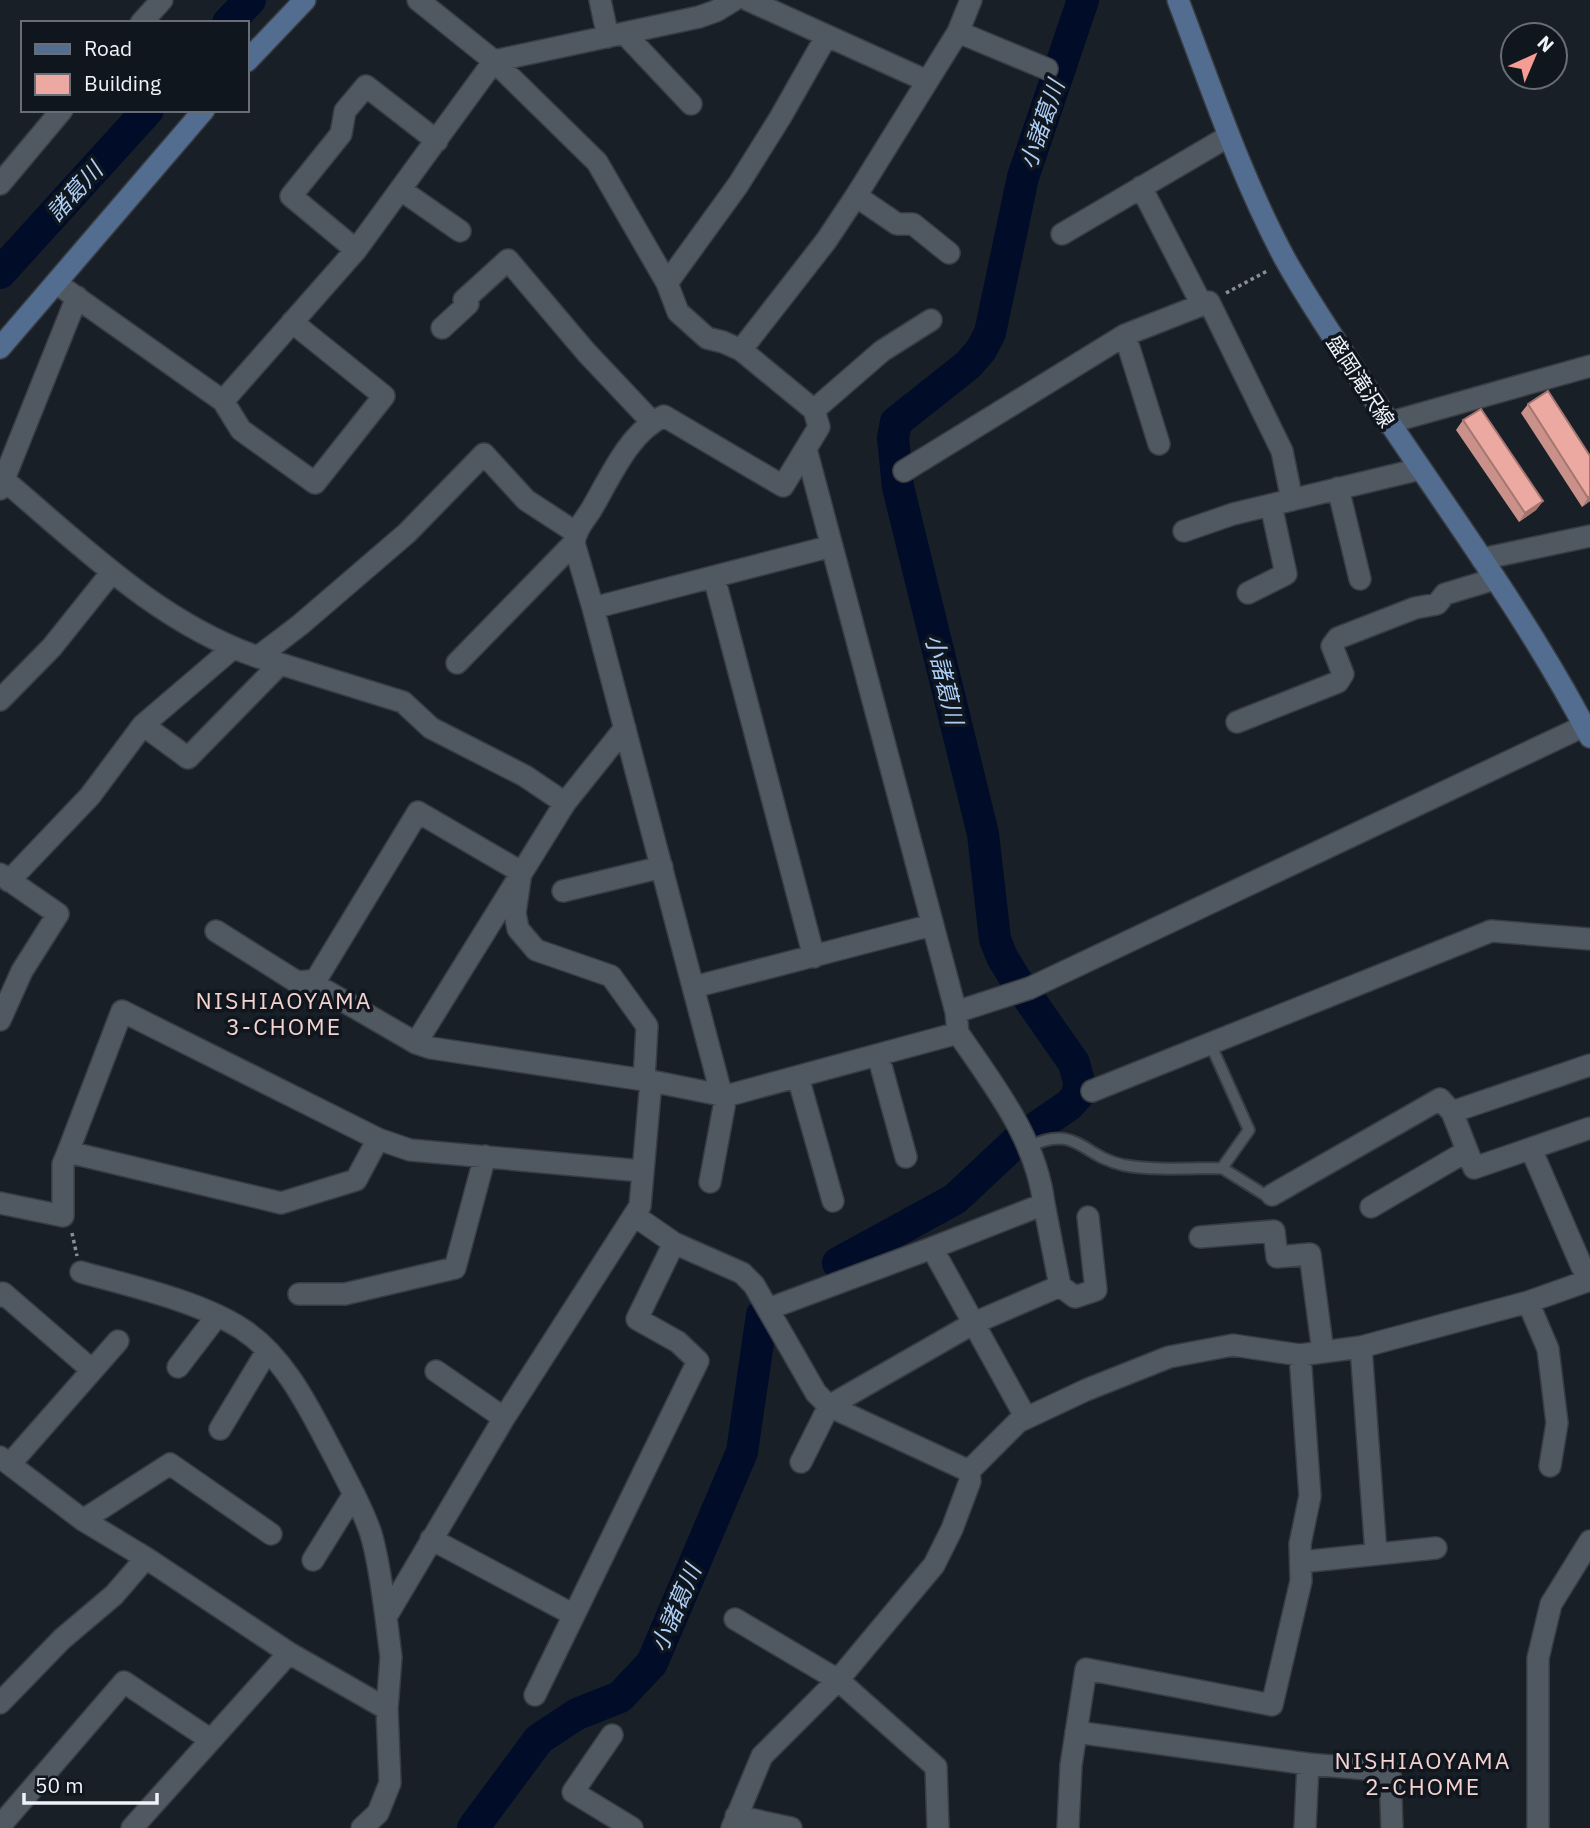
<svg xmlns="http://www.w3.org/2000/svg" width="1590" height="1828" viewBox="0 0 1590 1828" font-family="'IBM Plex Sans','Noto Sans JP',sans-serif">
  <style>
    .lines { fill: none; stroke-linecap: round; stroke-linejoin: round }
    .river { stroke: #000c28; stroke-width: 32 }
    .lane-casing { stroke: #383c43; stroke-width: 14 }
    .street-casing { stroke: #383c43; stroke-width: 24 }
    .secondary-casing { stroke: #383c43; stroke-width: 24 }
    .path { stroke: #8a8f96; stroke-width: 3.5; stroke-dasharray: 3.5 3.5; stroke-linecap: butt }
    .lane { stroke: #505862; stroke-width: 10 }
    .street { stroke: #505862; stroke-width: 21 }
    .secondary { stroke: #526d90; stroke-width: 21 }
    .wall { fill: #ca918b }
    .shaded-wall { fill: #a47671 }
    .building { fill: #eba9a2; stroke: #a47671; stroke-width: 2 }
    .labels { text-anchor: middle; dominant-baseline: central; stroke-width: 7; stroke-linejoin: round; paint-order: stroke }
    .street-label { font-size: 21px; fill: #eff3f9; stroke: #0f161e }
    .water-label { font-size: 23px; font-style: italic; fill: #afcef6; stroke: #0f161e }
    .neighbourhood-label { font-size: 23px; letter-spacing: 2px; fill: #f7d3d0; stroke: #0f161e }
  </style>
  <rect width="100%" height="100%" fill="#181f27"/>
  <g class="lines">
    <!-- river -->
    <path class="river" d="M228 23 250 0
      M0 273 148 110
      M838 1263 955 1199 1018 1140 1069 1105 1078 1095 1079 1082 1074 1063 1016 980 1002 957 995 939 983 834 898 487 893 438 896 422 968 365 981 350 990 333 1023 177 1083 0
      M473 1828 539 1739 577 1714 620 1697 652 1663 742 1452 762 1315"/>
    <!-- lane casing -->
    <g class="lane-casing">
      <path id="lane" d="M1028 1147C1077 1123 1081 1156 1123 1165 1155 1171 1190 1168 1222 1168L1249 1130 1210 1043
        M1222 1168 1265 1195H1272"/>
    </g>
    <!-- street casing -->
    <g class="street-casing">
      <path id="street" d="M418 0 494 61 597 162 667 283 678 312 707 338 723 342 741 350 814 410 819 427 783 486 664 416C629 432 610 478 591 510 584 521 576 529 574 543L593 608 721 1093
        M600 0 608 37
        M748 0 927 81
        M141 23 162 0
        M958 32 1047 69
        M624 33 691 104
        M0 184 62 110
        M1141 187 1202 305
        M401 190 460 231
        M856 196 897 224H913L949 253
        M1062 234 1229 136
        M356 250 291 196 341 134 345 111 366 86 437 141
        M56 283 223 401 241 430 315 483 384 396 292 322
        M667 283 738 185 780 118 826 37
        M442 328 468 304 464 300 508 260 586 352 652 422
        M1125 335 1159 444
        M741 350 826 241 856 196 958 32 971 0
        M223 401 356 250 494 61 699 17 716 11 734 0
        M814 410 882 351 931 320
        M1388 423 1590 366
        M904 471 1125 335 1209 302 1282 451 1292 500
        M4 480C82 546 159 623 258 657L300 625 407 533 484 454 526 500 575 532
        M1338 488 1360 579
        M0 489 77 297
        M1184 531 1233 514 1420 469
        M1482 559 1590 536
        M714 577 814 957
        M1248 593 1286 574 1271 505
        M593 608 832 546
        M258 657 403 702 431 728 525 776 565 803
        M457 663 574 543
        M0 700 52 647 112 572
        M1237 722 1338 682 1343 674 1332 646 1338 638 1415 608 1437 604 1445 594 1495 579
        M143 725 188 758 279 665
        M0 874 58 914 22 971 0 1020
        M9 881 90 796 143 725 233 648
        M563 891 662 867
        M216 931 297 982 309 981 416 1043 431 1048 651 1081
        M314 983 418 812 521 872 515 913 518 929 536 950 611 976 647 1026 644 1080
        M694 987 932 925
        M956 1012 1030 988 1584 726
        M958 1033C994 1086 1036 1138 1044 1204L932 1248 1026 1418
        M416 1043 565 803 625 728
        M878 1055 906 1157
        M798 1077 833 1201
        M1092 1091 1491 931 1590 939
        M1452 1112 1590 1065
        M1531 1149 1582 1267
        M68 1152 122 1011 378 1139
        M710 1182 726 1096
        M1272 1195 1440 1099 1452 1112 1474 1168 1590 1128
        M0 1203 63 1216V1164L68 1152 281 1203 356 1180 378 1139 410 1150 642 1171
        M1044 1204 1060 1286
        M1371 1207 1467 1151
        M635 1216 674 1243 742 1273 754 1285 816 1393 829 1406 969 1471
        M1200 1237 1274 1231 1277 1257 1310 1254 1323 1352
        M81 1272C130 1286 199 1301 242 1329 288 1359 312 1415 337 1461 349 1485 363 1509 371 1534 379 1561 382 1589 386 1617
        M299 1294H345L455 1268 485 1156
        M0 1296 3 1293 92 1370
        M1528 1302 1548 1349 1557 1423 1550 1466
        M768 1309 932 1248
        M1361 1347 1376 1554
        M178 1367 217 1316
        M436 1371 504 1418
        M220 1429 267 1351
        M0 1457 83 1520 146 1558 289 1653 387 1709
        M801 1462 829 1406 974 1323 1060 1286 1075 1297 1096 1290 1088 1217
        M10 1464 118 1341
        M83 1520 170 1464 271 1534
        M431 1539 574 1615
        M313 1560 354 1494
        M1301 1562 1436 1548
        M735 1619 838 1680 936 1767 938 1828
        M535 1695 698 1361 678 1342 637 1319 674 1243
        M0 1703 62 1639 114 1595 146 1558
        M1076 1732 1308 1764 1305 1828
        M612 1735 573 1792 632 1828
        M1308 1764 1390 1771 1392 1828
        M736 1816 791 1828
        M0 1826 124 1682 211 1740
        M132 1828 289 1653
        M362 1828 378 1813 390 1783 387 1709 391 1657 386 1617 504 1418 640 1206 651 1081 726 1096 958 1033 956 1012 806 449
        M732 1828 762 1756 838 1680 934 1565 952 1529 970 1481 969 1471 1018 1422 1086 1390 1169 1357 1233 1345 1300 1355 1361 1347 1528 1302 1590 1280
        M1068 1828 1071 1765 1086 1669 1272 1705 1301 1581 1300 1544 1310 1496 1300 1355
        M1538 1828V1658L1551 1604 1590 1541"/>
    </g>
    <!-- secondary casing -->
    <g class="secondary-casing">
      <path id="secondary" d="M1178 0C1211 87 1241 177 1285 259 1305 295 1328 329 1350 363 1430 487 1522 606 1590 737
        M247 61 305 0
        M0 348 204 110"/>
    </g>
    <!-- path -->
    <path class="path" d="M1226 293 1269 270
      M72 1233 77 1256"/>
    <!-- lane -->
    <use href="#lane" class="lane"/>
    <!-- street -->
    <use href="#street" class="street"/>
    <!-- secondary -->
    <use href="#secondary" class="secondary"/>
  </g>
  <!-- wall -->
  <path class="wall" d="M1528 404 1590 501 1582 507 1521 413Z
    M1463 420 1543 501 1536 510 1519 522 1456 430Z"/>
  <!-- shaded-wall -->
  <path class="shaded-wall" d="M1590 496V501L1582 507 1588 498Z
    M1543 501 1536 510 1519 522 1525 513Z"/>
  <!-- building -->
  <path class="building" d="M1548 391 1590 456V496L1588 498 1528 404Z
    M1481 409 1543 501 1525 513 1463 420Z"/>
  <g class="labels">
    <!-- street labels -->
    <g class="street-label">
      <text transform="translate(1361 381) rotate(57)">盛岡滝沢線</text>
    </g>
    <!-- water labels -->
    <g class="water-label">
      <text transform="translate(1041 124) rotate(-71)">小諸葛川</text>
      <text transform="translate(74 191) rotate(-48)">諸葛川</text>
      <text transform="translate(945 679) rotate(76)">小諸葛川</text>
      <text transform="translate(675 1608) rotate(-67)">小諸葛川</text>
    </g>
    <!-- neighbourhood labels -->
    <g class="neighbourhood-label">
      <text x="284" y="1000">NISHIAOYAMA<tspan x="284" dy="26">3-CHOME</tspan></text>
      <text x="1423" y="1760">NISHIAOYAMA<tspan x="1423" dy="26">2-CHOME</tspan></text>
    </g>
  </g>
  <!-- legend -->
  <rect x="21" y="21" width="228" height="91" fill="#0f161e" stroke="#696e76" stroke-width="2"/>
  <rect x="35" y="44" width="35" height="10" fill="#526d90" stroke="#696e76" stroke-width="2"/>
  <text x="84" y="56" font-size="21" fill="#eff3f9">Road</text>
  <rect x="35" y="74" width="35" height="21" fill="#eba9a2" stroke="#696e76" stroke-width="2"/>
  <text x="84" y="91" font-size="21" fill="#eff3f9">Building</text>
  <!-- north arrow -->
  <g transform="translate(1534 56) rotate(44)"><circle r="33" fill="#0f161e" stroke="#696e76" stroke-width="2"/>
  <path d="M0-5L12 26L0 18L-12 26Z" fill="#f59c94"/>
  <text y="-10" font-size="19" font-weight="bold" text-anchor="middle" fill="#eff3f9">N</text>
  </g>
  <!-- scale -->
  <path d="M24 1793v10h133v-10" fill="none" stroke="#eff3f9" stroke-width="3.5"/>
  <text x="35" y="1793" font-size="21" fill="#eff3f9" stroke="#0f161e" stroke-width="5" paint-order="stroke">50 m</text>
</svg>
